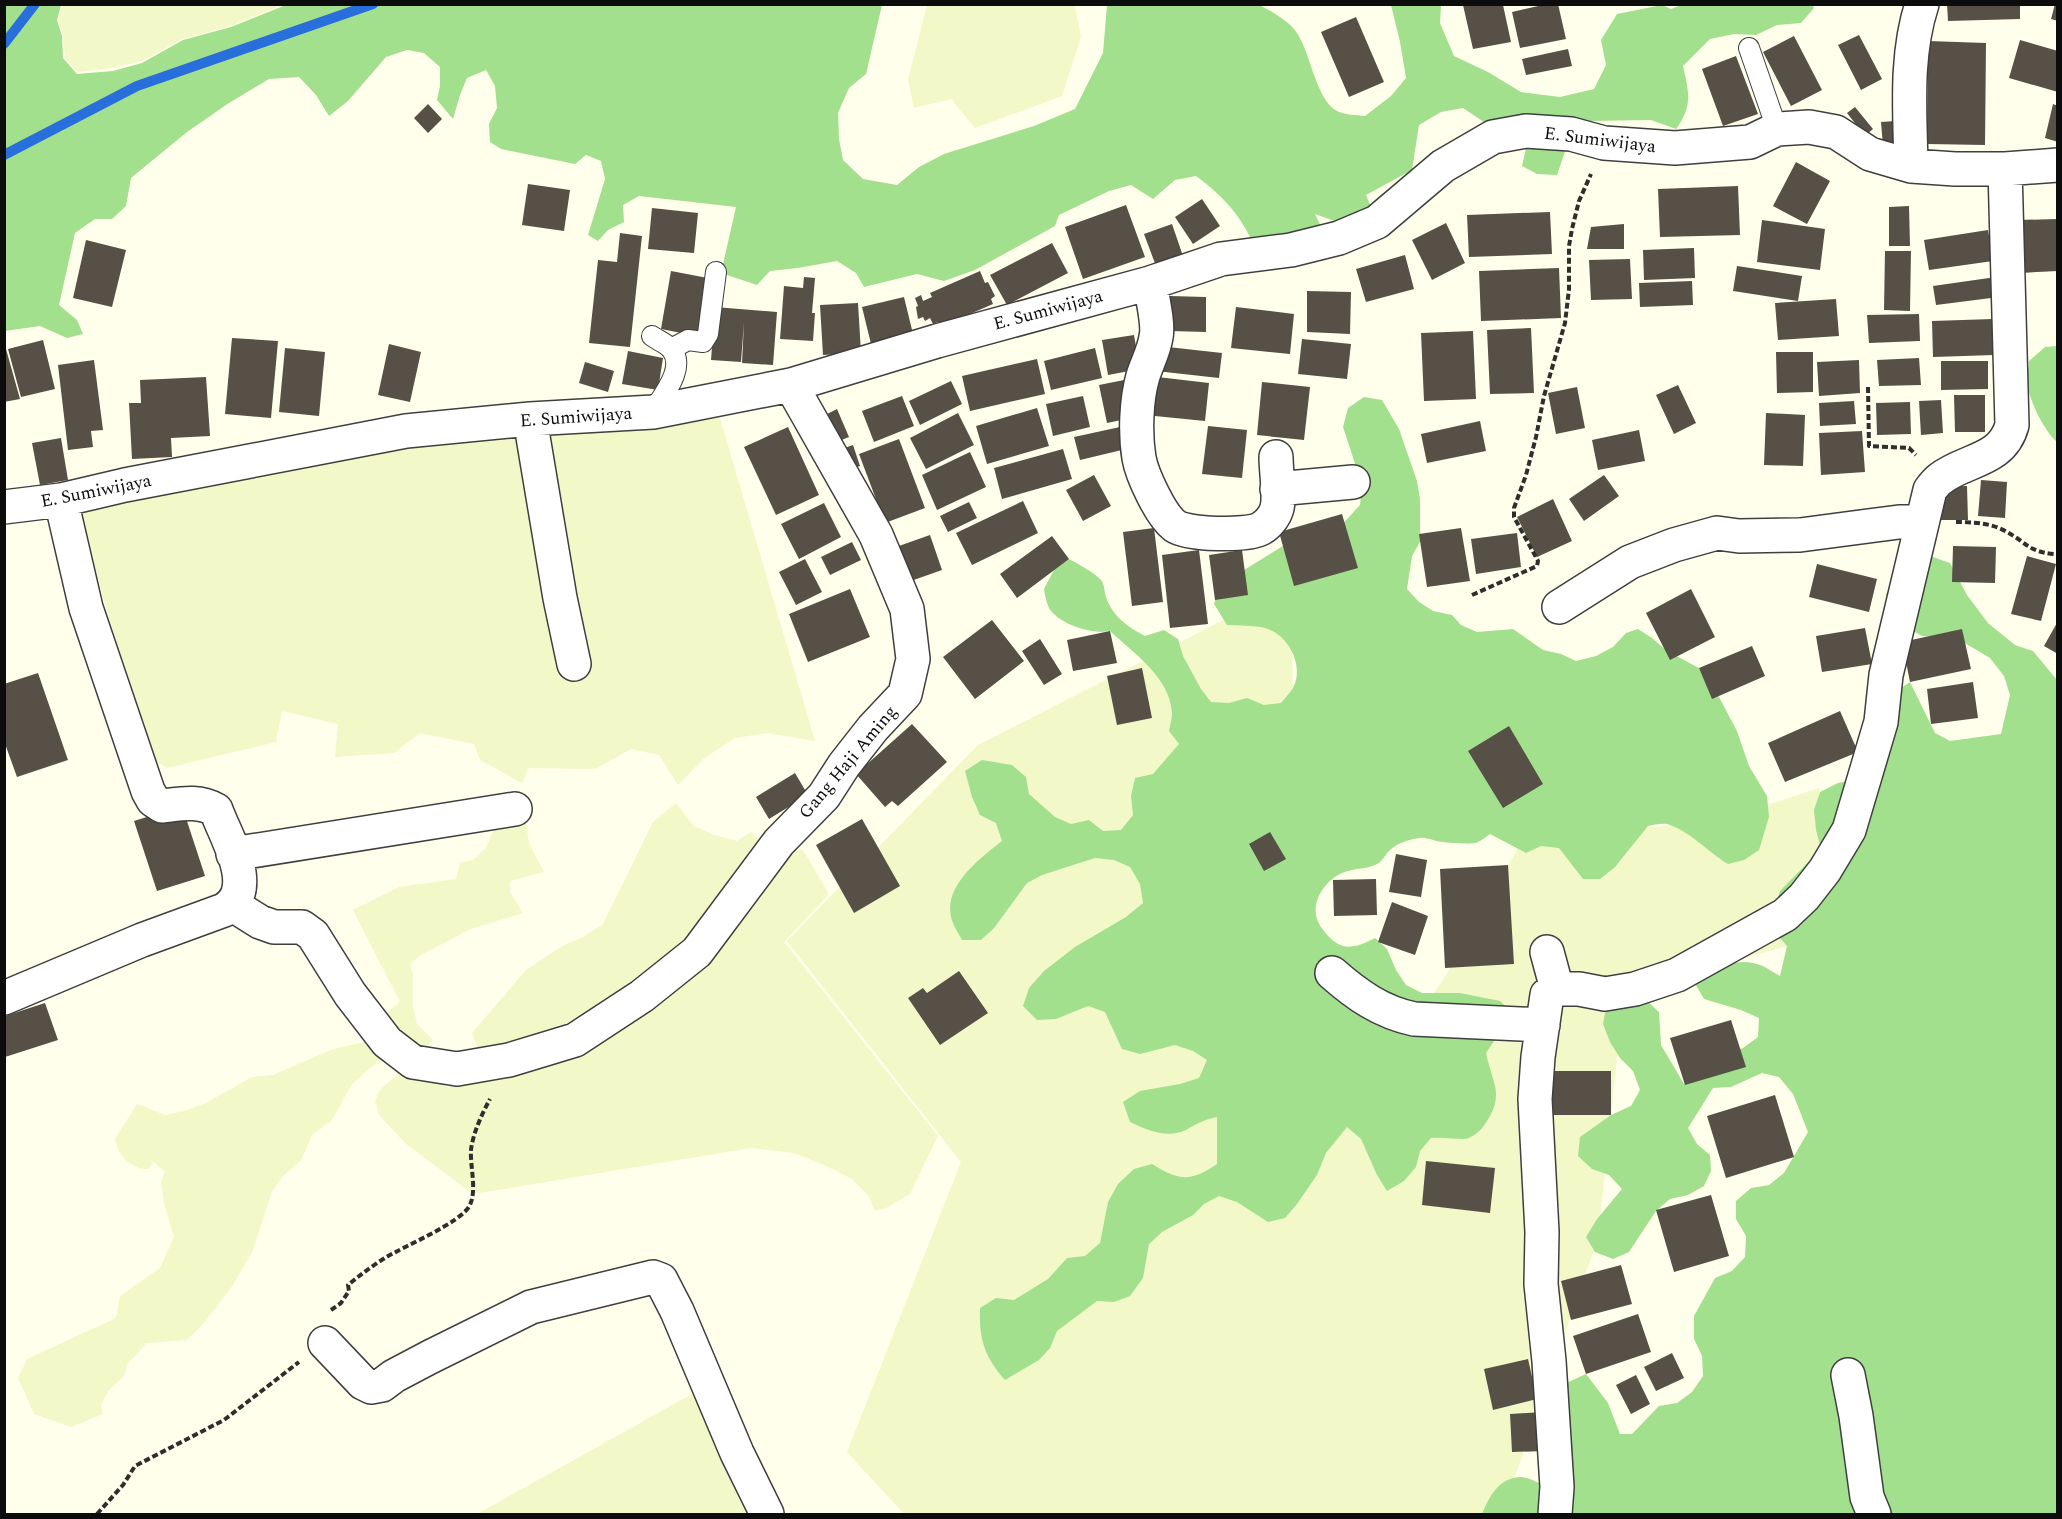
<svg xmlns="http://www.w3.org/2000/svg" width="2062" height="1519" viewBox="0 0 2062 1519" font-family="Spectral,serif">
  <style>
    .farmland { fill: #f2f8c8 }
    .forest { fill: #a2e08e }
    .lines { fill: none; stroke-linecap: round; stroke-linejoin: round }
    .stream { stroke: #296fdb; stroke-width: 10 }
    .building { fill: #565047 }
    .lane-casing { stroke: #3f3f3f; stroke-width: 22 }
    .street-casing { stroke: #3f3f3f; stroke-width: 36 }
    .path { stroke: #2e2e2e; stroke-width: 4; stroke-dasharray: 6 3; stroke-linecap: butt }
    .lane { stroke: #fff; stroke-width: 20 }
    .street { stroke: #fff; stroke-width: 33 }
    .labels { text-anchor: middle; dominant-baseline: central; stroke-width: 6; stroke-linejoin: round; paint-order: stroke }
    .street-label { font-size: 18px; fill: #0c0c0c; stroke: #fff }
  </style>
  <rect width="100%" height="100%" fill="#ffffeb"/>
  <!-- farmland -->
  <path class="farmland" d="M63 5V4L282 5 230 26 182 39 142 61 113 68 78 72 65 58 63 36 58 19Z
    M927 5H1075L1081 37 1062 96 975 128 951 99 914 108 908 80Z
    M717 408 815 741 767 733 735 738 703 759 678 785 659 755 631 749 595 769 529 768 522 783 480 760 474 744 420 733 394 753 335 757 338 724 282 711 276 742 167 768 157 762 112 628 78 509 245 463Z
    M1292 585 1295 1200 1450 969 1522 841 1721 820 1819 788 1822 936 1624 992 1598 1238 1502 1514H904L847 1452 961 1162 787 941 978 745Z
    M676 803 694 826 714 835 737 841 751 832 767 849 803 850 829 894 784 942 938 1136 910 1194 886 1208 875 1211 868 1195 852 1179 822 1164 794 1153 751 1148 473 1194 405 1143 379 1115 375 1101 381 1088 398 1075 421 1072 449 1088 478 1048 472 1033 526 970 562 946 583 937 603 924 653 822Z
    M526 823 529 843 544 872 510 881V892L523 913 471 929 419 956 410 964 413 975V1006L417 1024 433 1040 425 1048 383 1057 352 1084 332 1120 312 1135 301 1160 283 1176 272 1191 253 1250 233 1285 203 1324 187 1340 147 1343 128 1363 124 1376 109 1390 101 1404 103 1414 71 1427 34 1414 18 1378 27 1359 116 1318 120 1296 160 1268 174 1237 164 1203 161 1181 165 1172 154 1162 148 1169H141L127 1162 118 1150 115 1139 137 1104 165 1115 184 1111 206 1103 252 1077 273 1075 333 1049 369 1041 372 1025 400 1002 353 910 399 887 456 879 460 863 474 859 486 848 495 826Z
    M701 1389 751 1514H477Z"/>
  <!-- forest -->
  <path class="forest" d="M1684 4H1812L1814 8 1801 23 1777 25 1756 35 1734 34 1710 39 1683 66C1689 93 1693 106 1676 129L1651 120 1587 121 1569 140 1557 175 1537 174 1522 166 1529 135 1510 123 1484 122 1463 108 1441 112 1419 125 1412 170 1366 195 1375 217 1346 225 1315 214 1326 237 1258 256C1245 220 1227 199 1196 176L1175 180 1153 199 1131 185 1109 191 1059 215 1055 226 975 270 944 281 917 274 864 287 856 273 837 261 798 268 770 271 757 285 721 273 736 207 639 196 623 205 624 222 608 230 598 241 588 235 605 179 601 161 586 155 575 164 501 149 490 142 489 124 497 108 495 86 486 70 467 78 460 95 453 119 437 100 440 86V67L424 53 407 50 386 57 348 101 329 116 316 95 299 77 269 79 229 103 187 132 131 178 126 206 112 219H95L75 233 59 305 77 320 83 334 67 338 40 326 5 331 4 5H61L57 20 62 36 63 58 77 74 113 71 142 63 183 40 231 27 286 5H882L866 74 849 88 838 113 839 139 843 160 863 179 897 185 919 167 944 154 1034 126 1075 109 1103 53 1107 5H1259C1271 11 1289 21 1297 33 1311 54 1316 100 1337 111 1344 115 1357 115 1365 116L1391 96 1406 78 1400 42 1391 5H1441L1440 23 1454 56 1488 72 1521 92 1560 97 1594 89 1606 65 1601 40 1617 14 1662 5 1671 9Z
    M2057 346V442C2044 431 2027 397 2027 379 2027 373 2029 367 2029 361L2045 347Z
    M1364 397 1382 400 1399 429 1417 481 1420 499V542L1412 556 1407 589 1419 602 1433 611 1452 615 1461 625 1477 632 1513 629 1543 650 1561 654 1576 661 1596 656 1613 647 1626 633 1638 629 1652 638 1667 651 1699 668 1720 699 1737 731 1749 766 1767 796 1769 817 1759 850 1744 860 1728 864C1708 852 1690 831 1667 824 1661 823 1653 825 1648 826L1615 867 1600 879H1583L1559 848 1541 846 1526 853 1490 834C1486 837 1480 842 1475 843 1469 844 1449 843 1443 842 1435 842 1428 837 1420 838 1409 839 1395 844 1388 852 1385 856 1382 860 1379 863 1369 869 1358 868 1348 871 1325 877 1306 906 1321 927 1338 951 1350 951 1375 938L1387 949 1396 970 1406 985 1422 993H1460L1500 1001 1513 1013 1486 1053C1493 1086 1506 1095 1483 1127 1479 1132 1470 1139 1464 1139 1453 1139 1443 1137 1431 1138L1420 1151 1416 1167 1404 1181 1387 1191 1377 1175 1361 1139 1347 1127 1326 1153 1317 1175 1297 1204 1285 1218 1268 1222 1237 1202 1219 1196 1204 1204 1193 1215 1162 1232 1149 1244 1143 1278 1130 1296 1114 1302 1097 1301 1057 1331 1050 1348 1039 1360 1005 1380C984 1356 979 1339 980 1308L996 1298 1014 1300 1048 1279 1067 1258 1085 1256 1100 1243 1108 1202 1118 1184 1134 1169 1152 1164C1179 1181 1191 1182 1217 1164V1117C1205 1119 1196 1124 1186 1130 1167 1139 1147 1130 1130 1122L1123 1102 1140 1091 1180 1084 1199 1078 1207 1060 1193 1051 1175 1045 1140 1054 1122 1049 1105 1012 1088 1006 1056 1019 1037 1020 1023 1006 1029 988 1044 971 1075 947 1126 917 1143 903 1140 884 1130 867 1114 860 1095 858 1042 875 1027 883 994 928 981 940H962C959 934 955 929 953 923 939 889 979 859 1002 841L996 823 980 815 972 797 965 771 982 760 1012 765 1026 777 1029 794 1055 817 1071 824 1089 820 1103 831 1121 830 1133 815 1131 796 1135 778 1153 774 1179 744 1169 731C1170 725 1172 719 1172 713 1170 677 1133 653 1110 631 1093 635 1058 624 1049 608 1046 602 1045 595 1044 589L1054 570 1069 559C1080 565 1092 571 1101 580 1105 585 1104 592 1106 597 1113 617 1128 627 1145 636L1164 630 1178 639 1183 656 1201 689 1211 702 1229 703 1247 698 1264 705 1281 703C1285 698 1290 693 1293 688 1305 666 1288 634 1265 628 1253 625 1239 626 1227 625L1214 604 1220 586 1236 575 1286 544 1339 528 1360 505 1362 485 1343 427 1348 408Z
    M1933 557 1950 563 1967 595 1988 623 2015 645 2033 651 2057 680V1514H1482C1489 1497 1499 1477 1521 1477 1526 1477 1534 1481 1539 1483L1555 1473 1551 1390 1586 1374 1608 1403 1620 1434H1632L1659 1406 1677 1403 1692 1392 1703 1376 1702 1356 1694 1339V1316L1715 1278 1732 1271 1745 1257 1746 1236 1736 1219V1201L1751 1188 1769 1185 1784 1173 1808 1132 1793 1094 1779 1077 1762 1073 1731 1087 1713 1088 1688 1128 1697 1144 1710 1155 1711 1171 1704 1186 1688 1195 1670 1199 1656 1211 1629 1252 1613 1259 1595 1252 1586 1237 1597 1219 1622 1189 1609 1175 1592 1169 1578 1156 1580 1137 1611 1115 1631 1106 1640 1090 1633 1071 1620 1058 1610 1042 1603 1024 1607 1003 1645 999 1659 1012 1661 1045 1684 1084 1724 1055 1743 1048 1758 1037 1759 1018 1741 1010 1704 999 1694 982C1716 969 1736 955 1763 966 1769 969 1774 973 1780 976L1787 946 1775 932 1774 911 1780 891 1821 849 1816 830 1814 810 1820 792 1838 783 1857 779 1892 694 1910 682 1935 733 1950 741 2001 734 2010 695 2004 676 1990 658 1958 639 1922 636 1906 627 1890 614 1886 594 1898 580Z"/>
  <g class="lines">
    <!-- stream -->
    <path class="stream" d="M4 44 35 4
      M4 155 137 86 373 4"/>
  </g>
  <!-- building -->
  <path class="building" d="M1547 4H1558L1566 39 1520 48 1512 12Z
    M1947 4H2020V19L1948 21Z
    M2055 4H2058V21L2051 19Z
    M1463 5H1503L1511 42 1473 49Z
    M1356 17 1384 82 1349 97 1321 32Z
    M1859 35 1882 79 1861 90 1838 45Z
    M1794 36 1822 90 1791 106 1763 52Z
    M2020 40 2058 51V92L2009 78Z
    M1928 41 1986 43 1985 145 1927 144Z
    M1568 49 1572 66 1526 75 1522 59Z
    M1736 56 1758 114 1723 126 1702 69Z
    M428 104 442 119 428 133 414 118Z
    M2053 104 2058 106V142L2045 138Z
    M1855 107 1873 129 1865 136 1847 113Z
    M1895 121 1897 144 1883 146 1881 122Z
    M1796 162 1830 181 1807 224 1773 206Z
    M528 184 570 190 564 231 522 225Z
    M1738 186 1740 235 1660 237 1658 189Z
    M1202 199 1220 226 1193 244 1175 217Z
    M1126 205 1145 257 1083 279 1065 227Z
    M1909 206 1910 246H1889V207Z
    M652 208 698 213 694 253 648 249Z
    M1550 212 1552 254 1469 257 1467 215Z
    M2058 219V271L2020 273 2018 220Z
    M1762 220 1825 229 1820 270 1757 262Z
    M1446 223 1465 263 1432 280 1412 240Z
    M1172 224 1183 256 1156 266 1144 234Z
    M1624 224V249H1587L1591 227Z
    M1988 230 1993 261 1929 270 1924 240Z
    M620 233 642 236 630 347 589 343 598 260 617 262Z
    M86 240 126 250 112 307 73 298Z
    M1052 243 1068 273 1007 305 990 275Z
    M1694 248 1695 278 1644 280 1643 250Z
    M1885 251H1911L1910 311 1884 310Z
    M1405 255 1414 289 1366 302 1356 269Z
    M1630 259 1632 299 1591 300 1589 260Z
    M1737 266 1802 276 1798 301 1733 291Z
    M1559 268 1561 318 1481 321 1479 271Z
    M671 271 713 279 702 337 661 329Z
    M980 271 985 283 988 282 995 296 991 299 993 304 940 327 938 322 933 324 930 318 925 321 923 317 918 319 916 307 918 306 915 298 921 295 923 301 932 297 930 293Z
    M804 277 815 278 812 313H815L813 341 780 339 784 286 803 288Z
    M1996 277 1999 297 1936 305 1933 286Z
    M1692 281 1693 305 1640 307 1639 283Z
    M1307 291 1351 292 1350 334 1307 332Z
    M1170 296 1206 297V332L1170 331Z
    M904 297 914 338 872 348 862 307Z
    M1836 299 1839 336 1778 340 1775 303Z
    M858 303 861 353 823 355 820 305Z
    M715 307 777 312 773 365 742 363 744 322 741 362 711 360Z
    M1236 307 1294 314 1290 354 1231 348Z
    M1919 314 1920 341 1869 343 1867 315Z
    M1993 319 1994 355 1933 357 1932 321Z
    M1531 328 1534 393 1490 394 1487 330Z
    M1473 331 1476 399 1424 401 1421 333Z
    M1134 335 1140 369 1108 375 1102 340Z
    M232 338 278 341 271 418 225 414Z
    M1302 339 1351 344 1347 379 1298 374Z
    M43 340 55 389 21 397 8 349Z
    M389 344 421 352 410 402 378 395Z
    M1159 346 1222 353 1219 378 1156 371Z
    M285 348 325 352 319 416 279 412Z
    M1095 348 1102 378 1051 390 1044 361Z
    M6 349 20 399 4 402V350Z
    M628 351 663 358 658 390 622 384Z
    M1776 352H1813V392L1777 393Z
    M1919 358 1921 385 1879 386 1877 360Z
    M1037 359 1045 394 970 411 962 376Z
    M94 360 103 430 91 431 93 447 68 450 58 365Z
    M1859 360 1860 393 1819 396 1817 362Z
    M1941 361H1988V389L1941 390Z
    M585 362 614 371 608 392 579 383Z
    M1149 376 1209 383 1205 421 1145 415Z
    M206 377 210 436 171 438 172 457 132 459 129 403H141L140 380Z
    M1124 380 1131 418 1107 423 1099 385Z
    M951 381 962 404 920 425 909 401Z
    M1262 382 1310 387 1304 440 1257 435Z
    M1678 385 1696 423 1674 434 1656 395Z
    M1577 387 1585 428 1556 434 1548 393Z
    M1954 395H1985V432H1955Z
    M902 396 914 426 874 442 862 411Z
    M1083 396 1090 427 1053 436 1046 404Z
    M1941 400 1943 433 1921 435 1919 401Z
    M1854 401 1856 424 1820 426 1819 403Z
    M1910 402 1911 434 1877 435 1876 403Z
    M1037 408 1049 446 987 464 976 426Z
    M837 409 849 437 834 443 823 416Z
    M958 413 974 445 926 469 910 438Z
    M1766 413 1805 415 1803 466 1764 465Z
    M1480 421 1486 451 1427 463 1421 434Z
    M1208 426 1247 430 1242 478 1202 474Z
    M788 427 819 495 776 515 744 447Z
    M1120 427 1126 449 1080 460 1074 437Z
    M1639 430 1645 461 1598 470 1592 440Z
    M1862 431 1865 472 1821 475 1819 433Z
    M61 438 68 480 40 485 32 443Z
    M899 439 925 508 885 523 859 454Z
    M853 445 860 466 846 470 839 450Z
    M1063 449 1072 479 1002 499 994 468Z
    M970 452 986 487 937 510 922 475Z
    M1094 475 1111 506 1083 521 1066 490Z
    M1604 475 1619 496 1584 521 1569 499Z
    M1981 480 2007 482 2005 518 1978 516Z
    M1967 486 1968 520H1939L1938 487Z
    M1553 499 1572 541 1537 557 1517 517Z
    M1023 501 1038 533 972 565 956 533Z
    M969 502 977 518 948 532 940 516Z
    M824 503 841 537 799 559 781 524Z
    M1342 514 1358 568 1294 586 1279 532Z
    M1154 528 1163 602 1132 606 1123 532Z
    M1461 528 1470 581 1427 587 1419 534Z
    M1517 533 1521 567 1476 574 1471 539Z
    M930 535 942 570 908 582 896 547Z
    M1052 536 1069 559 1017 598 1000 574Z
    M852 542 861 560 830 575 821 557Z
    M1953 546 1996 547 1995 583 1952 582Z
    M1199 550 1208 624 1170 628 1162 555Z
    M1242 550 1248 595 1215 600 1209 555Z
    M2027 556 2056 564 2041 621 2011 614Z
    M805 559 822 592 796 605 779 572Z
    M1817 564 1877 579 1869 612 1809 597Z
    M850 589 870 637 808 662 789 614Z
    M1691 589 1715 637 1670 660 1646 613Z
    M992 620 1024 661 975 699 943 657Z
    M2058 621V654L2044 646Z
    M1865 628 1872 664 1822 672 1816 636Z
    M1962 629 1971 669 1910 682 1902 642Z
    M1110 631 1117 663 1073 671 1067 640Z
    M1040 639 1062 674 1044 685 1022 651Z
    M1752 646 1765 676 1712 699 1699 668Z
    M1142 668 1152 718 1117 725 1107 676Z
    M38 673 68 760 17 777 4 741V684Z
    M1973 682 1978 718 1931 724 1927 689Z
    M1840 711 1858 752 1785 782 1768 743Z
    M912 724 947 762 898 806 892 801 885 807 856 774Z
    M1509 726 1543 784 1503 808 1468 751Z
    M795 773 808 795 769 819 756 797Z
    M182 806 205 876 157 891 134 821Z
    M862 819 900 886 854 913 816 845Z
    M1270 832 1286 859 1264 871 1249 844Z
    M1396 854 1427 860 1421 897 1389 892Z
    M1508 865 1514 964 1445 968 1440 869Z
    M1376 879 1377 915 1334 916 1333 880Z
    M1392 902 1428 916 1415 955 1378 942Z
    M959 971 988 1013 940 1045 908 998 923 988 927 993Z
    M45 1003 58 1040 5 1057V1016Z
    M1731 1020 1746 1067 1685 1085 1670 1038Z
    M1552 1071H1611V1115H1551Z
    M1775 1095 1794 1157 1726 1178 1707 1116Z
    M1426 1161 1495 1168 1490 1213 1422 1205Z
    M1711 1195 1729 1256 1674 1272 1656 1210Z
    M1621 1265 1632 1304 1571 1320 1561 1281Z
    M1638 1314 1651 1352 1586 1374 1573 1336Z
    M1672 1353 1684 1378 1656 1391 1644 1367Z
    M1528 1359 1537 1399 1493 1410 1484 1369Z
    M1636 1375 1650 1404 1631 1414 1616 1385Z
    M1542 1412 1544 1451 1512 1452 1510 1414Z"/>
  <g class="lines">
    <!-- lane casing -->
    <g class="lane-casing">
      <path id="lane" d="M1749 48 1777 129
        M652 336C657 340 668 344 672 350 686 369 662 396 653 412
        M671 349 688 340 703 342 708 334 716 272"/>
    </g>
    <!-- street casing -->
    <g class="street-casing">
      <path id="street" d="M1911 166C1910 112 1905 56 1922 4
        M1150 283C1152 296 1159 325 1156 337 1154 351 1147 363 1143 376 1136 400 1135 434 1139 458 1142 475 1161 516 1175 526 1188 535 1246 536 1260 529 1268 525 1275 516 1277 508 1280 497 1276 470 1276 457
        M530 419 560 598 574 664
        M1277 489 1353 482
        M4 507 61 500 125 485 406 431 530 419 653 412 791 385 937 341 1150 283 1221 259 1291 250 1339 238 1377 222 1443 166 1493 137 1526 131 1571 134 1604 143 1675 148 1750 142 1777 129 1809 127 1836 132 1870 154 1911 166 1955 169H2005L2058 165
        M1559 607 1630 562 1674 545 1717 533 1739 536 1800 535 1899 522H1922
        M233 854 515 809
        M233 905 260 922 274 927H302L313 935 350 994 387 1042 413 1062 457 1069 509 1060 575 1040 642 996 697 952 779 842 824 796 844 765 873 728 905 694 913 659 907 609 876 535 791 385
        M1547 952 1557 989
        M1332 973C1357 995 1381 1012 1414 1019L1543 1025
        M4 998 142 940 224 910C259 889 226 838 216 810 198 800 181 804 162 806L153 800 148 791 86 608 61 500
        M325 1343 363 1383 371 1387 382 1385 394 1376 430 1357 531 1307 653 1277 661 1280 677 1311 737 1453 767 1514
        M1848 1375 1856 1416 1867 1497 1874 1514
        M1555 1514 1557 1487 1549 1361 1541 1284 1542 1232 1535 1099 1538 1057 1547 995 1557 989H1579L1605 994 1635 989 1677 975 1785 915 1804 897 1825 870 1849 830 1881 722 1886 675 1930 490C1933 486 1936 482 1940 479 1965 459 2002 462 2012 425L2005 169"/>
    </g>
    <!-- path -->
    <path class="path" d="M1868 387 1869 446 1909 448 1916 455
      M1956 522C1973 522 1992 523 2007 532 2027 543 2029 552 2054 554
      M1472 595 1537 566 1538 561 1514 517V508L1526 475 1536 437 1544 396 1565 323 1569 289V246L1572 229 1579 201 1591 174
      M331 1310 341 1303 349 1291 348 1285C360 1275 372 1266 385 1258 404 1246 461 1223 470 1205 477 1189 470 1167 471 1150 473 1133 482 1114 490 1099
      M97 1514 123 1485 135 1466 224 1420 299 1362"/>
    <!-- lane -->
    <use href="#lane" class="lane"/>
    <!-- street -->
    <use href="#street" class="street"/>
  </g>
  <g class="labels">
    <!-- street labels -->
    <g class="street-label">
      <text transform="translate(1600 140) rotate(7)">E. Sumiwijaya</text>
      <text transform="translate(1048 310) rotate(-15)">E. Sumiwijaya</text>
      <text transform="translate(576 417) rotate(-4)">E. Sumiwijaya</text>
      <text transform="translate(96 491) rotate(-11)">E. Sumiwijaya</text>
      <text transform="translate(848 762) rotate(-50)">Gang Haji Aming</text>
    </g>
  </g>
  <!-- border -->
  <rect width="2062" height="1519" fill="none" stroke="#0c0c0c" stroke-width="12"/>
</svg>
